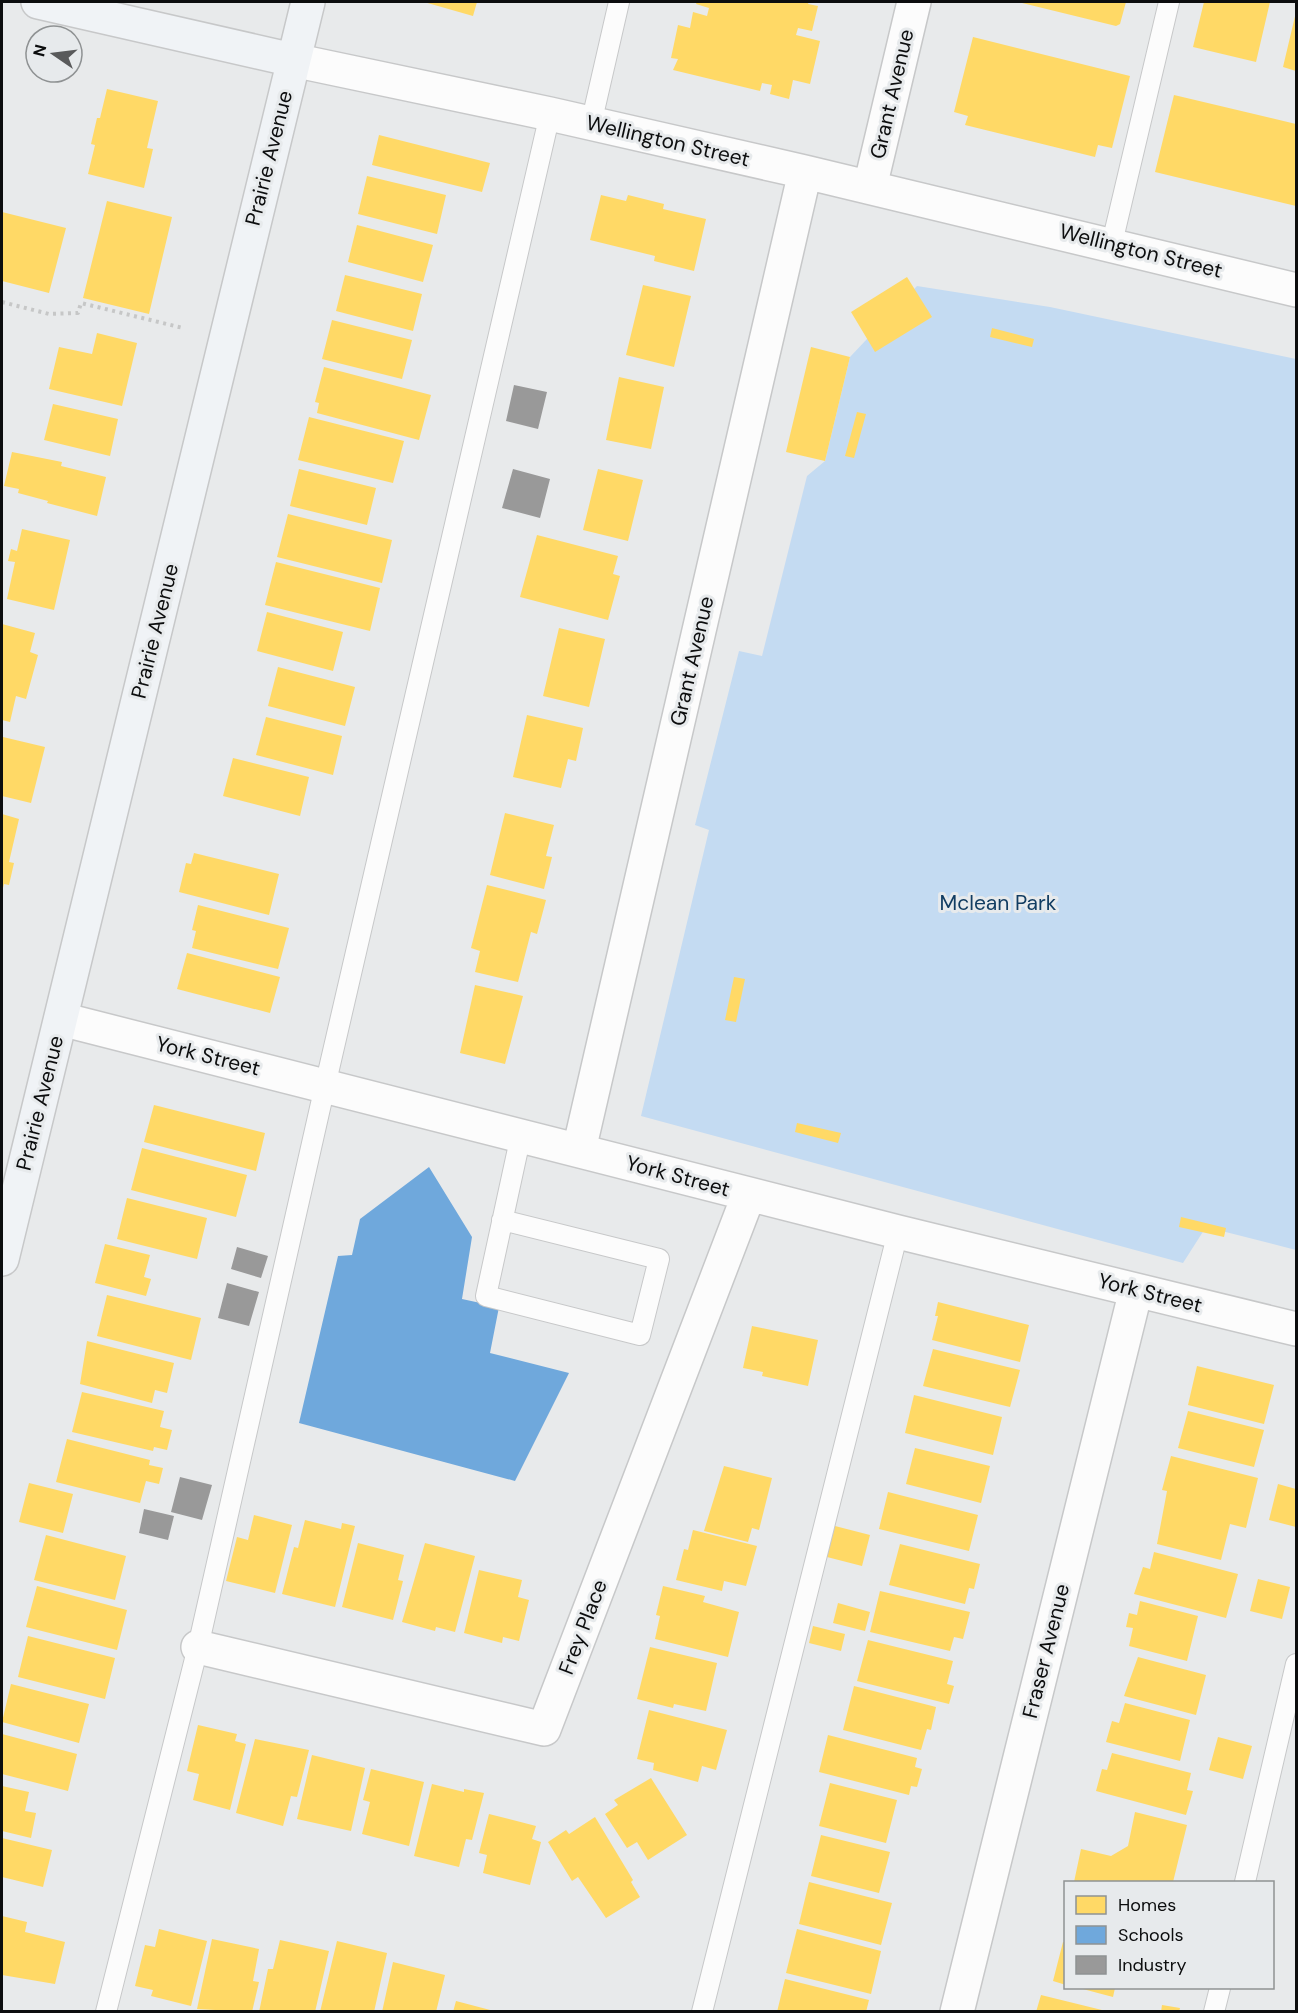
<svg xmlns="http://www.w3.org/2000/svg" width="1298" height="2013" viewBox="0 0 1298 2013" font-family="'DM Sans',sans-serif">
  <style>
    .green { fill: #c4dbf2 }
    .homes { fill: #ffd966 }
    .schools { fill: #6fa8dc }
    .industry { fill: #999 }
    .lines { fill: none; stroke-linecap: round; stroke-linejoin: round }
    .lane-casing { stroke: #c7c8c9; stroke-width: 22 }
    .street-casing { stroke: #c7c8c9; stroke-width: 36 }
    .secondary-casing { stroke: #c7c8c9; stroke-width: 36 }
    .path { stroke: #c6c7c7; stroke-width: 4; stroke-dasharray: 3 4.5; stroke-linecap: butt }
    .lane { stroke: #fcfcfc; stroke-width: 20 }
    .street { stroke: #fcfcfc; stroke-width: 33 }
    .secondary { stroke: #f0f3f6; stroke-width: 33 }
    .labels { text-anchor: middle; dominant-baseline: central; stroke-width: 6; stroke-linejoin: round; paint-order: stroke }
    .street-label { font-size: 21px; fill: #0c0d0e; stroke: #e7eaec }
    .park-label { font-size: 21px; fill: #123d62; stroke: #e7eaec }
  </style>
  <rect width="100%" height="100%" fill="#e8eaeb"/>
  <!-- green -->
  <path class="green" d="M917 286 1050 307 1296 359V1250L1206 1227 1183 1263 641 1116 709 830 695 825 739 651 762 656 807 476 825 461 850 357Z"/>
  <!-- homes -->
  <path class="homes" d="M424 2H477L473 16Z
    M697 2H809L808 4 818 6 812 31 798 28 796 35 820 41 810 84 793 80 789 99 770 94 772 85 762 83 760 91 673 70 678 59 671 58 678 25 690 28 693 12 707 16 709 8 696 4Z
    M1018 2H1126L1120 24 1116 26Z
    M1204 2H1270L1256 62 1193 47Z
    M1296 12V71L1283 67Z
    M973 37 1130 76 1112 148 1098 145 1095 157 965 125 968 116 954 112Z
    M107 89 158 101 147 148 153 149 144 188 88 174 95 145 91 144 97 118H100Z
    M1174 95 1296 124V206L1155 172Z
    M379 135 490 163 482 192 372 165Z
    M367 176 446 195 437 234 358 214Z
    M601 195 626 201 628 195 664 204 663 209 706 219 694 271 654 261 655 256 590 240Z
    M107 201 172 217 149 314 83 298Z
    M2 212 66 228 49 293 2 281Z
    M357 225 433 245 423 282 348 262Z
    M345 275 422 294 413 331 336 311Z
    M907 277 932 317 875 352 851 312Z
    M643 285 691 296 674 367 626 355Z
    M332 320 412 340 402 379 322 359Z
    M992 328 1034 339 1032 347 990 337Z
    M97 333 137 343 122 406 49 389 59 347 92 354Z
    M811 347 850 357 825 461 786 452Z
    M324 367 431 395 419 440 317 413 319 403 315 402Z
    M619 377 664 387 651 449 606 440Z
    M53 404 118 419 110 456 44 440Z
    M857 412 866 414 854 458 845 456Z
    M309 417 404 441 393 483 298 460Z
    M12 452 62 462 61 466 106 477 97 516 47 503 48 501 18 493 19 489 4 486Z
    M299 469 376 488 367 525 290 506Z
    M598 469 643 480 628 541 583 530Z
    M288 514 392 540 382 583 277 557Z
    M22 529 70 540 54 610 7 599 15 562 8 561 11 549 17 551Z
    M537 535 618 556 613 574 620 576 608 620 520 597Z
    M276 562 380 588 370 631 265 605Z
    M267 612 343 632 333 671 257 651Z
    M2 624 35 633 30 652 38 655 26 699 16 696 10 722 2 720Z
    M559 628 605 639 589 707 543 696Z
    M278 667 355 687 345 726 268 706Z
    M527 715 583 728 576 761 568 759 561 788 513 777Z
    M266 717 342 736 333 775 256 755Z
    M3 737 45 747 31 803 2 796Z
    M233 758 309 777 300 816 223 796Z
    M505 813 554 825 546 856 552 857 544 889 490 875Z
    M2 814 19 819 9 862 14 863 9 885 4 884 2 892Z
    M194 853 279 874 269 915 179 892 186 863 191 864Z
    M487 885 546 900 537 934 531 932 518 982 475 972 480 951 471 948Z
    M198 905 289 928 278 969 192 948 196 931 192 930Z
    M187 953 280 977 270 1013 177 989Z
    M734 977 745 979 736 1022 725 1020Z
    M475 985 523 996 505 1064 460 1053Z
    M154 1105 265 1133 256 1171 144 1142Z
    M797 1123 841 1133 838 1143 795 1132Z
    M142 1148 247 1175 236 1217 131 1190Z
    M127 1198 207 1218 197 1259 117 1239Z
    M1181 1217 1226 1228 1224 1237 1179 1227Z
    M105 1244 150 1255 144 1277 151 1279 146 1296 95 1283Z
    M107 1295 201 1318 191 1360 97 1336Z
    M938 1302 1029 1325 1020 1362 932 1340 938 1316H935Z
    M752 1326 818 1340 808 1386 762 1376 763 1372 743 1368Z
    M87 1341 174 1363 167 1393 155 1390 152 1403 80 1384Z
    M933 1349 1020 1370 1010 1407 923 1386Z
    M1197 1366 1274 1385 1264 1424 1188 1405Z
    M82 1392 164 1411 160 1427 172 1430 167 1450 154 1447 153 1451 72 1432Z
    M914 1395 1002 1417 993 1455 905 1433Z
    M1188 1411 1264 1430 1254 1467 1178 1448Z
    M67 1439 150 1460 149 1465 163 1468 159 1484 146 1481 140 1503 56 1482Z
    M915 1448 990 1466 981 1503 906 1484Z
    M1171 1456 1258 1478 1246 1528 1230 1524 1221 1560 1157 1544 1167 1491 1162 1490Z
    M724 1466 772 1478 759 1530 752 1528 748 1542 704 1531Z
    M29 1483 73 1494 63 1533 19 1522Z
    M1278 1484 1296 1489V1527L1269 1520Z
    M888 1492 978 1515 969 1551 879 1529Z
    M254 1515 292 1525 275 1593 226 1581 237 1537 248 1540Z
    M305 1520 341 1529 342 1523 355 1526 335 1607 282 1594 294 1547 298 1548Z
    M835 1526 870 1535 862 1566 827 1557Z
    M693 1530 757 1546 746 1586 724 1581 722 1591 676 1580 684 1549 688 1550Z
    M46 1535 126 1556 115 1600 34 1580Z
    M358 1543 404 1555 398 1580 403 1581 393 1620 342 1607Z
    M425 1543 475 1556 455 1632 436 1627 435 1631 402 1622Z
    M900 1544 980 1564 974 1589 969 1588 965 1604 889 1585Z
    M1154 1552 1238 1574 1226 1618 1134 1594 1143 1567 1150 1569Z
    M479 1570 522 1580 518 1597 529 1600 519 1641 503 1637 502 1643 464 1633Z
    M1258 1579 1290 1587 1282 1619 1250 1611Z
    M37 1586 127 1610 117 1650 26 1627Z
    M663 1586 705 1596 703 1602 739 1612 728 1657 655 1639 660 1616 656 1615Z
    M880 1591 970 1612 963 1639 954 1637 950 1651 870 1632Z
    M1140 1601 1198 1616 1187 1661 1129 1646 1133 1628 1126 1627 1129 1613 1137 1615Z
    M838 1603 870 1612 865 1631 833 1623Z
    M813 1626 845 1634 841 1651 809 1643Z
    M28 1636 115 1658 105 1699 18 1677Z
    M868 1640 953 1661 947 1684 954 1686 949 1704 857 1681Z
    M650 1647 717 1663 706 1711 674 1704 673 1708 637 1699Z
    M1138 1657 1206 1675 1196 1715 1124 1696Z
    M11 1684 89 1704 79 1743 2 1722Z
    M854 1686 936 1707 931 1730 927 1729 921 1750 843 1730Z
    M1125 1703 1190 1720 1180 1761 1106 1742 1112 1721 1119 1723Z
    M649 1710 727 1730 716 1770 702 1766 698 1782 653 1770 654 1763 637 1759Z
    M198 1725 237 1734 235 1741 246 1744 230 1810 193 1800 199 1774 187 1771Z
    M2 1734 77 1754 68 1791 2 1774Z
    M828 1735 917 1758 915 1767 922 1769 917 1787 911 1786 909 1795 819 1772Z
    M1218 1737 1252 1746 1243 1779 1209 1770Z
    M255 1739 309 1750 297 1797 291 1796 283 1826 236 1813Z
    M1112 1753 1191 1773 1187 1790 1193 1791 1186 1815 1096 1791 1102 1769 1107 1770Z
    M312 1755 365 1768 351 1831 297 1819Z
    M371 1769 424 1782 409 1846 362 1834 370 1802 363 1800Z
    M651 1778 687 1835 648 1860 637 1842 627 1848 605 1814 618 1805 614 1800Z
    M830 1783 897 1800 886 1843 819 1826Z
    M432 1784 464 1792V1789L484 1793 472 1840 466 1839 459 1867 414 1856Z
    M2 1786 29 1792 25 1811 36 1813 31 1838 2 1831Z
    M1135 1812 1187 1825 1173 1882H1074L1081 1849 1111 1856 1128 1846Z
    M489 1814 536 1826 532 1839 541 1842 530 1885 483 1873 487 1855 479 1853Z
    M595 1817 633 1880 631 1882 640 1897 606 1918 578 1877 572 1881 548 1842 566 1830 569 1834Z
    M821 1835 890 1852 879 1893 811 1876Z
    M2 1838 52 1850 43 1887 2 1877Z
    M809 1882 892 1903 881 1945 799 1924Z
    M2 1916 27 1922 25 1932 65 1942 55 1984 2 1975Z
    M159 1929 207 1941 191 2006 151 1996 153 1990 135 1986 145 1945 155 1947Z
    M797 1929 881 1951 871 1994 786 1973Z
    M212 1939 259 1949 253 1981 259 1982 252 2012 197 2009Z
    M280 1940 329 1951 315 2012H259L268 1969H273Z
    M337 1941 387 1953 374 2012H320Z
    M1063 1942 1066 1943V1985L1053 1981Z
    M393 1962 445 1975 436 2012H382Z
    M785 1979 869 2000 866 2012H777Z
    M1079 1988H1115L1113 1997Z
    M1041 1995 1106 2011V2012H1036Z
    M456 2001 494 2011V2012H453Z
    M1162 2005 1180 2008 1179 2012H1161Z"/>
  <!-- schools -->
  <path class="schools" d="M429 1167 472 1237 462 1299 499 1307 490 1353 569 1373 515 1481 299 1423 338 1256 352 1255 360 1219Z"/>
  <!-- industry -->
  <path class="industry" d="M514 385 547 392 538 429 506 421Z
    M513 469 550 479 540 518 502 508Z
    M237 1247 268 1256 261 1278 231 1269Z
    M227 1283 259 1292 249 1326 218 1318Z
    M180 1477 212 1485 202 1520 171 1512Z
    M144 1509 174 1516 168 1540 139 1533Z"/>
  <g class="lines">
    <!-- lane casing -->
    <g class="lane-casing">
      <path id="lane" d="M591 124 619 2
        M1112 243 1169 2
        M502 1220 659 1259 640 1335 486 1296 521 1135
        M1245 1882 1296 1664
        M106 2012 198 1647 325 1086 550 114
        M702 2012 898 1232
        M1214 2012 1220 1988"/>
    </g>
    <!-- street casing -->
    <g class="street-casing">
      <path id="street" d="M293 60 550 114 805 172 1296 290
        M870 187 914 2
        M61 1019 898 1232 1296 1329
        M579 1150 805 172
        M198 1647 544 1729 749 1194
        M957 2012 1136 1290"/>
    </g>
    <!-- secondary casing -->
    <g class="secondary-casing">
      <path id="secondary" d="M38 2 293 60
        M2 1259 308 2"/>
    </g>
    <!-- path -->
    <path class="path" d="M2 302 49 314 78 313 81 303 183 328"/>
    <!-- lane -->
    <use href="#lane" class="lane"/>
    <!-- street -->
    <use href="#street" class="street"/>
    <!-- secondary -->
    <use href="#secondary" class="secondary"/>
  </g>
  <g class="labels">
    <!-- street labels -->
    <g class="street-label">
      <text transform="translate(892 94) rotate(-77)">Grant Avenue</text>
      <text transform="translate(668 141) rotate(13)">Wellington Street</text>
      <text transform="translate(269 158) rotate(-76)">Prairie Avenue</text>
      <text transform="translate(1141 251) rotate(14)">Wellington Street</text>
      <text transform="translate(155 631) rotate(-76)">Prairie Avenue</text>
      <text transform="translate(692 661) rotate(-77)">Grant Avenue</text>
      <text transform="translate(208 1056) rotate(14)">York Street</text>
      <text transform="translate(40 1103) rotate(-76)">Prairie Avenue</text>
      <text transform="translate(678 1176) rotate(15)">York Street</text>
      <text transform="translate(1150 1293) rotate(14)">York Street</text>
      <text transform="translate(583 1627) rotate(-69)">Frey Place</text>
      <text transform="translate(1046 1651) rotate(-76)">Fraser Avenue</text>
    </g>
    <!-- park labels -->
    <g class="park-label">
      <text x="998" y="903">Mclean Park</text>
    </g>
  </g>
  <!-- border -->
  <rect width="1298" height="2013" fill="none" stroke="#0c0d0e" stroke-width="6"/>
  <!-- legend -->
  <rect x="1064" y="1881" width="210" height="108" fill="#e7eaec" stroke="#8f9293" stroke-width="1.5"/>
  <rect x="1076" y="1896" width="30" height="18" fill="#ffd966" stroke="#8f9293" stroke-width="1.5"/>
  <text x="1118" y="1911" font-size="18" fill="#0c0d0e">Homes</text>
  <rect x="1076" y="1926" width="30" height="18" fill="#6fa8dc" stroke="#8f9293" stroke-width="1.5"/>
  <text x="1118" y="1941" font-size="18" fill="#0c0d0e">Schools</text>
  <rect x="1076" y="1956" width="30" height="18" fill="#999999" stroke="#8f9293" stroke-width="1.5"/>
  <text x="1118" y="1971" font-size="18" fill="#0c0d0e">Industry</text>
  <!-- north arrow -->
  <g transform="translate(54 54) rotate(284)"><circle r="28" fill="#e7eaec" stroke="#8f9293" stroke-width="1.5"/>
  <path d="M0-4.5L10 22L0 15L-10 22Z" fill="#595a5b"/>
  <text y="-9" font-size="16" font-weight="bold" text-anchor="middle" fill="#0c0d0e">N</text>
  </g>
</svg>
